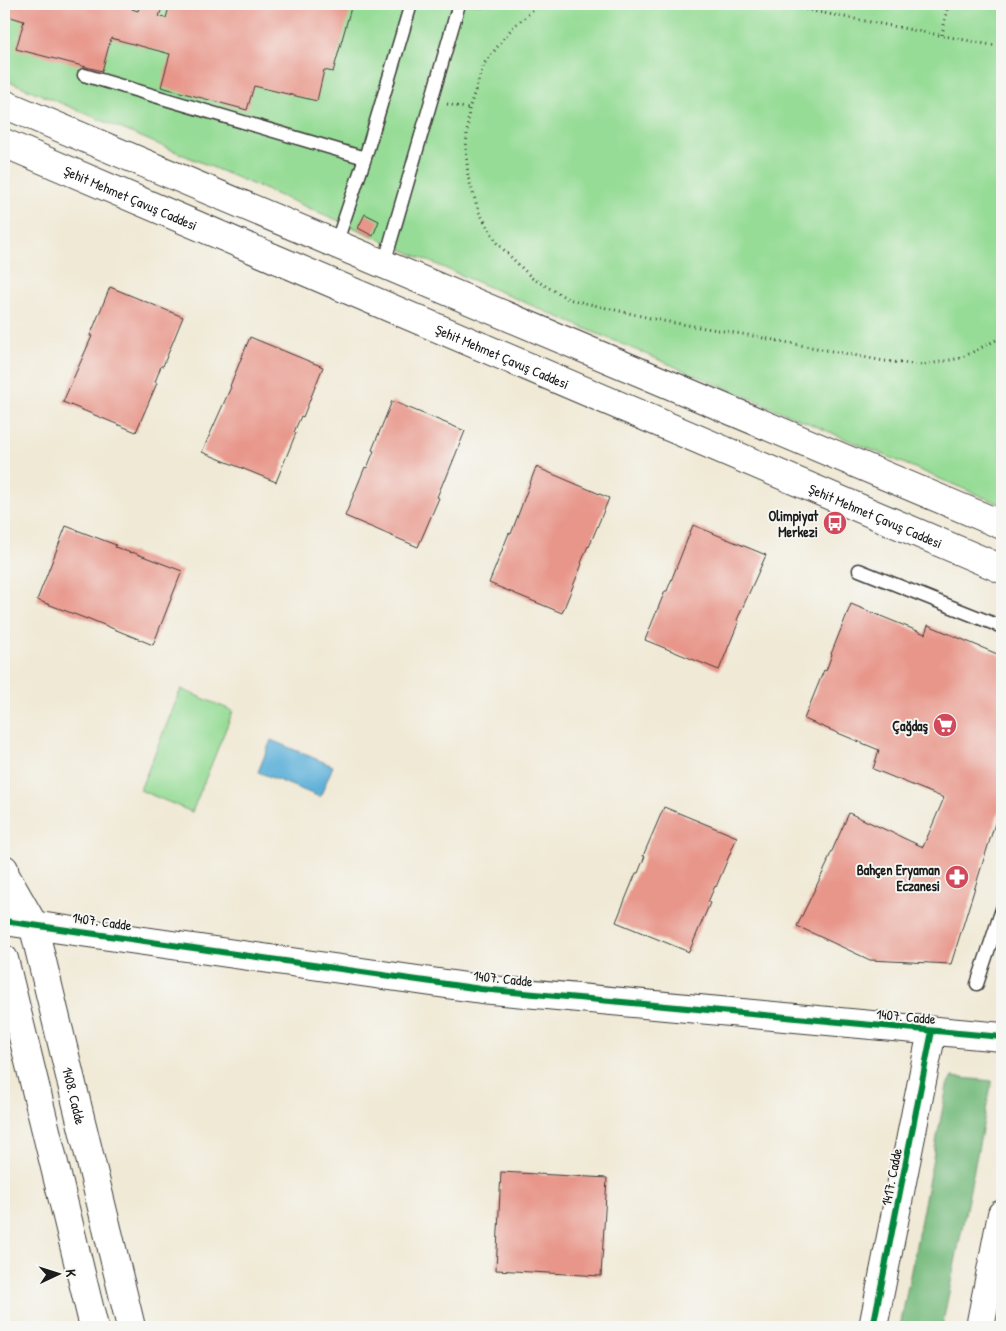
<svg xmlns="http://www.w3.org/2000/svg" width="1006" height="1331" viewBox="0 0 1006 1331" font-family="'Patrick Hand',sans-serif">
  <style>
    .green { fill: #96dc96; stroke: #597c59 }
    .forest { fill: #78bc7f; stroke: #4a6c4e }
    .water { fill: #5db0d9; stroke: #3c667a }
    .building { fill: #e8968a }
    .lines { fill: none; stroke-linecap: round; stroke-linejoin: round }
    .lane-casing { stroke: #3c3b38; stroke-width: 15 }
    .secondary-casing { stroke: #3c3b38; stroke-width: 30 }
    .path { stroke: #3c3b38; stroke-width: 3; stroke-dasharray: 1 4; stroke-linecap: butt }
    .lane { stroke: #fff; stroke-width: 12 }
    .secondary { stroke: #fff; stroke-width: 28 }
    .cycleway-casing { stroke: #f6f6f2; stroke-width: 9 }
    .cycleway { stroke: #00873e; stroke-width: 6 }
    .labels { text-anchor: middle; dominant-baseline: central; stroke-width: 4; stroke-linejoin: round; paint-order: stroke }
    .street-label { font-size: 14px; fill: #1c1c1c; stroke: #f6f6f2 }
    .poi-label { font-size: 14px; font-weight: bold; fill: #1c1c1c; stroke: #f6f6f2; text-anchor: end }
  </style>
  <rect width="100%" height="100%" fill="#f6f6f2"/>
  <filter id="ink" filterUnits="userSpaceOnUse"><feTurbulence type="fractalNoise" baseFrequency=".02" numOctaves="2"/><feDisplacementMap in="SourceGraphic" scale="10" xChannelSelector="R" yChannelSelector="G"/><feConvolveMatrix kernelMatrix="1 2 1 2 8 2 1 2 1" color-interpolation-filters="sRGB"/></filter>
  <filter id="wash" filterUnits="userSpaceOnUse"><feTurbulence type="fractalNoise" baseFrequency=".0096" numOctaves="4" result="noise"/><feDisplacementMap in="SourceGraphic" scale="20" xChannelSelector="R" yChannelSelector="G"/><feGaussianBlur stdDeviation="1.12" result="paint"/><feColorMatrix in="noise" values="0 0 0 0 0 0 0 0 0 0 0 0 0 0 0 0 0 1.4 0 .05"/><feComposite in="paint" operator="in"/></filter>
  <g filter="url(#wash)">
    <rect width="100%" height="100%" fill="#f0e9d5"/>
    <!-- green -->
    <path class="green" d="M4 4H1002V505L598 334 419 257 337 220 4 79Z
      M181 689 233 711 192 812 140 790Z"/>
    <!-- forest -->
    <path class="forest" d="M952 1077 992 1081 942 1327H900L947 1086Z"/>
    <!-- water -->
    <path class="water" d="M271 740 333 766 320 797 258 772Z"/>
    <g id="blocks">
      <!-- building -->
      <path class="building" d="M4 4H133L132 9 138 11 140 4H163L159 17 166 18 170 4H352L333 72 324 70 317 101 254 86 247 110 161 87 170 54 111 38 102 71 16 49 24 21 4 15Z
        M365 214 379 221 373 236 358 228Z
        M110 287 183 317 163 366H161L155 382 157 383 136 432 63 402 92 336H90Z
        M250 337 323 367 303 417 301 416 294 432 296 433 276 482 202 452 231 387 230 386Z
        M392 401 465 431 445 481 444 480 437 497 439 498 418 547 345 516 365 467 367 468 374 451 372 450Z
        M536 467 609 498 589 547 588 546 581 563 582 564 562 613 489 583 509 533 511 534Z
        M693 525 766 555 737 620 739 621 719 670 645 640 665 591H667Z
        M66 526 116 545 115 547 131 553 132 552 182 571 153 645 87 618V619L37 600Z
        M851 604 925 634 928 625 1002 656V801L951 964 870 960 797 926 828 862H827L849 813 923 847 944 798 873 769 879 750 804 719 824 670 826 671 832 654H831Z
        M664 807 737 837 716 887 715 886 708 902 710 903 689 952 616 922 636 873H638L645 856H643Z
        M501 1172 607 1178 601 1276 496 1270Z"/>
    </g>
  </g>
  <g filter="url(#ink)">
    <use href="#blocks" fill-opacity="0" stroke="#3c3b38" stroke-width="1"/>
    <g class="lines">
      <!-- lane casing -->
      <g class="lane-casing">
        <path id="lane" d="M84 75 365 158
          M336 244 365 158 411 4
          M384 264 459 4
          M859 570 1002 627
          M977 984 1002 909"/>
      </g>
      <!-- secondary casing -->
      <g class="secondary-casing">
        <g id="secondary">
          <path d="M4 104 1002 525"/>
          <path id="s1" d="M4 143 1002 569"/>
          <path id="s2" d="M4 869 5 875 33 924 131 1327"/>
          <path d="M4 921 481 989 1002 1037"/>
          <path d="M4 959 94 1327"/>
          <path d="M873 1327 932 1031"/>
          <path d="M980 1327 1002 1214"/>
        </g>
      </g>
      <!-- path -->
      <path class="path" d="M540 4 512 28 484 64 469 109 466 147 468 177 479 212 497 243 532 278 568 299 663 321 748 335 884 361 923 365 961 358 1002 337
        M776 4 1002 47
        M942 35 948 4
        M447 104 469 109"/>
      <!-- lane -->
      <use href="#lane" class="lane"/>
      <!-- secondary -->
      <use href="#secondary" class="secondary"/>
      <!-- cycleway casing -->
      <g class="cycleway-casing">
        <path id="cycleway" d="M4 921 481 989 1002 1037
          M873 1327 932 1031"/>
      </g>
      <!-- cycleway -->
      <use href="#cycleway" class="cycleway"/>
    </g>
  </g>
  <!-- icons -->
  <defs>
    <g id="bus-disc" transform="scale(1.25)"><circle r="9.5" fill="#d1495b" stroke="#f6f6f2"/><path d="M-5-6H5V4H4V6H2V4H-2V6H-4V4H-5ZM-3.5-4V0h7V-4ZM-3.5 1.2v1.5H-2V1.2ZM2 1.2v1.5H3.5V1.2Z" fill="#fff"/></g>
    <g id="supermarket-disc" transform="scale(1.25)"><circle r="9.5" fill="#d1495b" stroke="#f6f6f2"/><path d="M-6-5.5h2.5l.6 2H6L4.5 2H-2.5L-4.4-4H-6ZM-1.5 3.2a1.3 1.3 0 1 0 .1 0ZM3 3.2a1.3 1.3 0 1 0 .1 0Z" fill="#fff"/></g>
    <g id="pharmacy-disc" transform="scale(1.25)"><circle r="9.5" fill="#d1495b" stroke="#f6f6f2"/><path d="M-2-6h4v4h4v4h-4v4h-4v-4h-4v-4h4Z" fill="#fff"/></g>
  </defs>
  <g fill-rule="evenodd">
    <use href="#bus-disc" x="835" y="523"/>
    <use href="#supermarket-disc" x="945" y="725"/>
    <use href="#pharmacy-disc" x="957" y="877"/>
  </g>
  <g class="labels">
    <!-- street labels -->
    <g class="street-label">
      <text stroke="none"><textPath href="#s1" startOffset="138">Şehit Mehmet Çavuş Caddesi</textPath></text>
      <text stroke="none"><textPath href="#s1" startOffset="542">Şehit Mehmet Çavuş Caddesi</textPath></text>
      <text stroke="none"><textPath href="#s1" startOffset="948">Şehit Mehmet Çavuş Caddesi</textPath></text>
      <text transform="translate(102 921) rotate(8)">1407. Cadde</text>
      <text transform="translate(503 978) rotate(6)">1407. Cadde</text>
      <text transform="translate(906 1016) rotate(5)">1407. Cadde</text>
      <text stroke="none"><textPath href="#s2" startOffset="239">1408. Cadde</textPath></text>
      <text transform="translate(891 1177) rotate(-79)">1417. Cadde</text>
    </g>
    <!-- poi labels -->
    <g class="poi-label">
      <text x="818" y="515">Olimpiyat<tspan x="818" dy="16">Merkezi</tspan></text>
      <text x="928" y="725">Çağdaş</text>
      <text x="940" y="869">Bahçen Eryaman<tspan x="940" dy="16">Eczanesi</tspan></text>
    </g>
  </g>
  <!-- margin -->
  <rect width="1006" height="1331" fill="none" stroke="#f6f6f2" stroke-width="20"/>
  <!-- north arrow -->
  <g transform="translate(58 1274) rotate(86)" stroke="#f6f6f2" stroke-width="4" paint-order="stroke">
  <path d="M0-4L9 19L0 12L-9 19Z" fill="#1c1c1c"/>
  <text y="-8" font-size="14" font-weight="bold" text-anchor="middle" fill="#1c1c1c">K</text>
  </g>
</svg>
